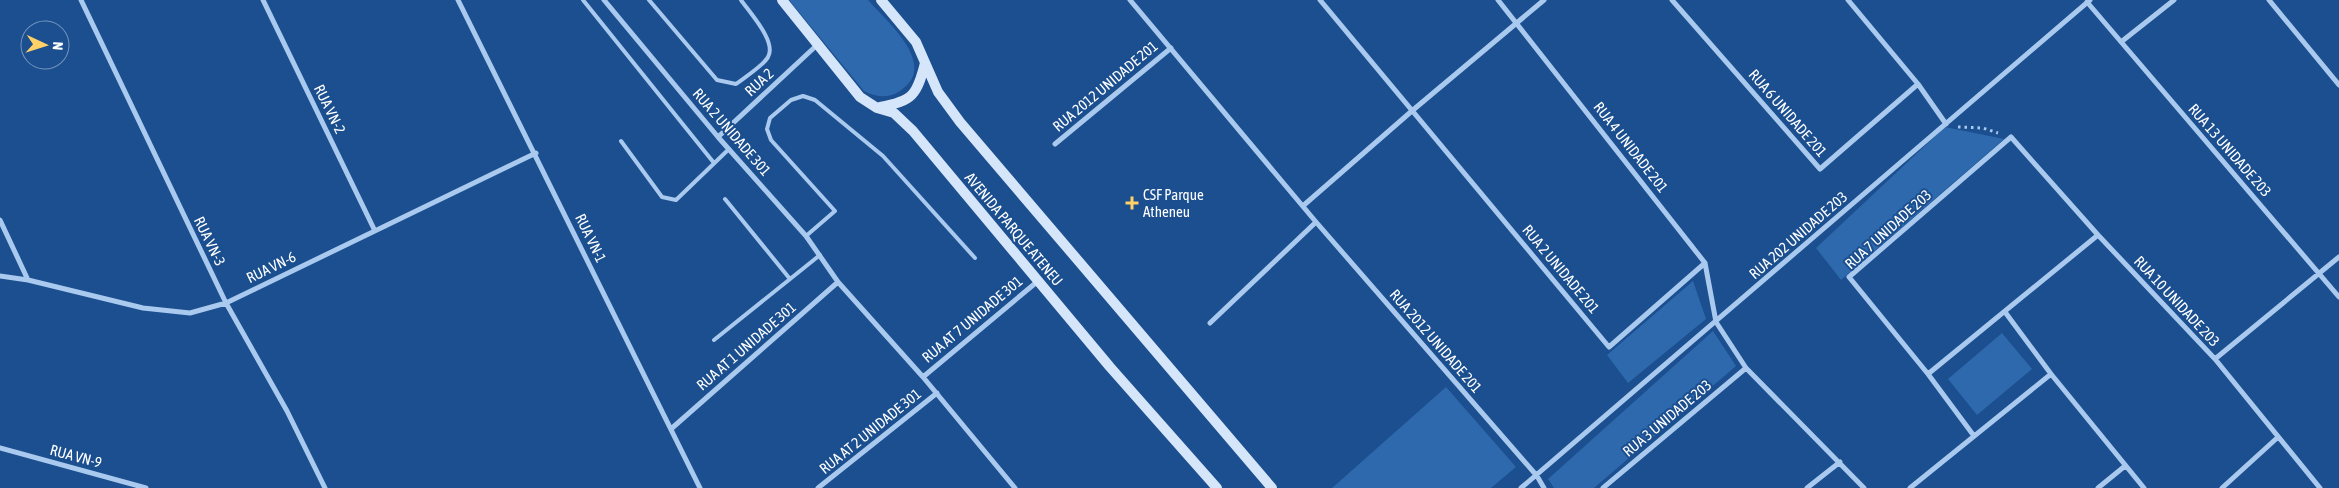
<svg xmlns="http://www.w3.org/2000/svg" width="2339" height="488" viewBox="0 0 2339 488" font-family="'Asap Condensed',sans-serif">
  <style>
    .green { fill: #2e69ad }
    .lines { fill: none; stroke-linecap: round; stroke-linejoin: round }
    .path { stroke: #a9c9ee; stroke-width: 3; stroke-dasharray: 2.5 4; stroke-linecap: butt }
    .lane { stroke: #a9c9ee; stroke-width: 4 }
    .street { stroke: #a9c9ee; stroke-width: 5 }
    .secondary { stroke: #d6e6fa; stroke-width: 10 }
    .poi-dot { fill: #ffd166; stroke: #1b4f8f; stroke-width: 2 }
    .labels { text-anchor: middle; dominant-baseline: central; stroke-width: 4; stroke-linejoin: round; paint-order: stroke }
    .street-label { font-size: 15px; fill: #fff; stroke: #1b4f8f }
    .poi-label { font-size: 15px; fill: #fff; stroke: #1b4f8f; text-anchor: start }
  </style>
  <rect width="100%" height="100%" fill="#1b4f8f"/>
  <!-- green -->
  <path class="green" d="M789 0H868C886 21 940 65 900 91 888 99 876 97 864 91Z
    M1945 127 2004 139 1841 280 1816 248Z
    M1693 281 1706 319 1628 383 1607 355Z
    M1713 331 1736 366 1594 488H1554L1548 479Z
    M2002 333 2032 369 1977 415 1948 379Z
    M1446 387 1516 467 1491 488H1332Z"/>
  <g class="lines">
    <!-- path -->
    <path class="path" d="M1958 127 1983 128 1998 133"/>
    <!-- lane -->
    <path class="lane" d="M583 0 714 163
      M649 0 717 80 736 84C744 78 764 65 768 57 777 42 750 13 741 0
      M621 141 662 197 676 200 729 149
      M725 199 790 279
      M806 236 835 211 771 140 767 129 770 118 791 100 803 96 815 100 883 156 975 258
      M714 340 820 255"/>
    <!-- street -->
    <path class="street" d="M81 0 226 303 287 411 325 488
      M263 0 374 229
      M458 0 700 488
      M604 0 718 137 806 236 838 282 923 377 1015 488
      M1130 0 1316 222 1537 476 1544 488
      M1320 0 1609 347 1705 263
      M1498 0 1705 263 1716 322 1746 368 1864 488
      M1672 0 1820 169 1918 84
      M1848 0 1918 84 1946 124
      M2269 0 2339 85
      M2087 2 2339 297
      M2121 42 2174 0
      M718 137 817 45
      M1055 144 1171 48
      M1304 205 1413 110 1544 0
      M0 220 28 280
      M0 276 28 280 143 308 190 313 226 303 536 153
      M2005 312 2051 374 2144 488
      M1210 323 1316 222
      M2215 359 2339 257
      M1928 374 2098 235
      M923 377 1038 281
      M671 429 838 282
      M1974 436 1928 374 1849 277 2011 137 2098 235 2215 359 2320 488
      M0 448 146 488
      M818 488 937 393
      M1521 488 2090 0
      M1603 488 1746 368
      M1807 488 1840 462
      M1910 488 2051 374
      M2098 488 2125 466
      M2222 488 2277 438"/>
    <!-- secondary -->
    <path class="secondary" d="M782 0 860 97 877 108 894 113 913 131 1110 367 1217 488
      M881 0 916 42 938 92 960 122 1272 488
      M880 107C913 101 917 95 925 63"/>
  </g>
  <!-- markers -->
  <path class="poi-dot" d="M1129.5 195.5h5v5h5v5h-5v5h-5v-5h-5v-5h5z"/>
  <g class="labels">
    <!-- street labels -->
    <g class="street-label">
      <text transform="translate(759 82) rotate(-43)">RUA 2</text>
      <text transform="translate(1105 86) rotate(-40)">RUA 2012 UNIDADE 201</text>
      <text transform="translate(330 109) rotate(64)">RUA VN-2</text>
      <text transform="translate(1788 113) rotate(49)">RUA 6 UNIDADE 201</text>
      <text transform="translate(732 132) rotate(49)">RUA 2 UNIDADE 301</text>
      <text transform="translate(1631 147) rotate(52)">RUA 4 UNIDADE 201</text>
      <text transform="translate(2230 150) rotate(49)">RUA 13 UNIDADE 203</text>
      <text transform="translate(1014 229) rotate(50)">AVENIDA PARQUE ATENEU</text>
      <text transform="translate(1888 229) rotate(-42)">RUA 7 UNIDADE 203</text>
      <text transform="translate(1798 235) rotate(-41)">RUA 202 UNIDADE 203</text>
      <text transform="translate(591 238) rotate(64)">RUA VN-1</text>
      <text transform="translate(210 241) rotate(64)">RUA VN-3</text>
      <text transform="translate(271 267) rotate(-26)">RUA VN-6</text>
      <text transform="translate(1561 269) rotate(50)">RUA 2 UNIDADE 201</text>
      <text transform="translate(2177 301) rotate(47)">RUA 10 UNIDADE 203</text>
      <text transform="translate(972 319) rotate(-40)">RUA AT 7 UNIDADE 301</text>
      <text transform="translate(1436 341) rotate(49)">RUA 2012 UNIDADE 201</text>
      <text transform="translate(746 346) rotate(-41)">RUA AT 1 UNIDADE 301</text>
      <text transform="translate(1667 418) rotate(-40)">RUA 3 UNIDADE 203</text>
      <text transform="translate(870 431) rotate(-39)">RUA AT 2 UNIDADE 301</text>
      <text transform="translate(76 456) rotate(15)">RUA VN-9</text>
    </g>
    <!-- poi labels -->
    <g class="poi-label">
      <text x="1143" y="194">CSF Parque<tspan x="1143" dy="17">Atheneu</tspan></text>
    </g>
  </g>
  <!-- north arrow -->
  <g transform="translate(45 45) rotate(94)"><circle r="24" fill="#1b4f8f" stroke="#7695bc"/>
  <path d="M0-4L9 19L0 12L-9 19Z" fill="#ffd166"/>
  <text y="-8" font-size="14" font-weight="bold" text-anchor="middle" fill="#ffffff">N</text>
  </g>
</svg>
